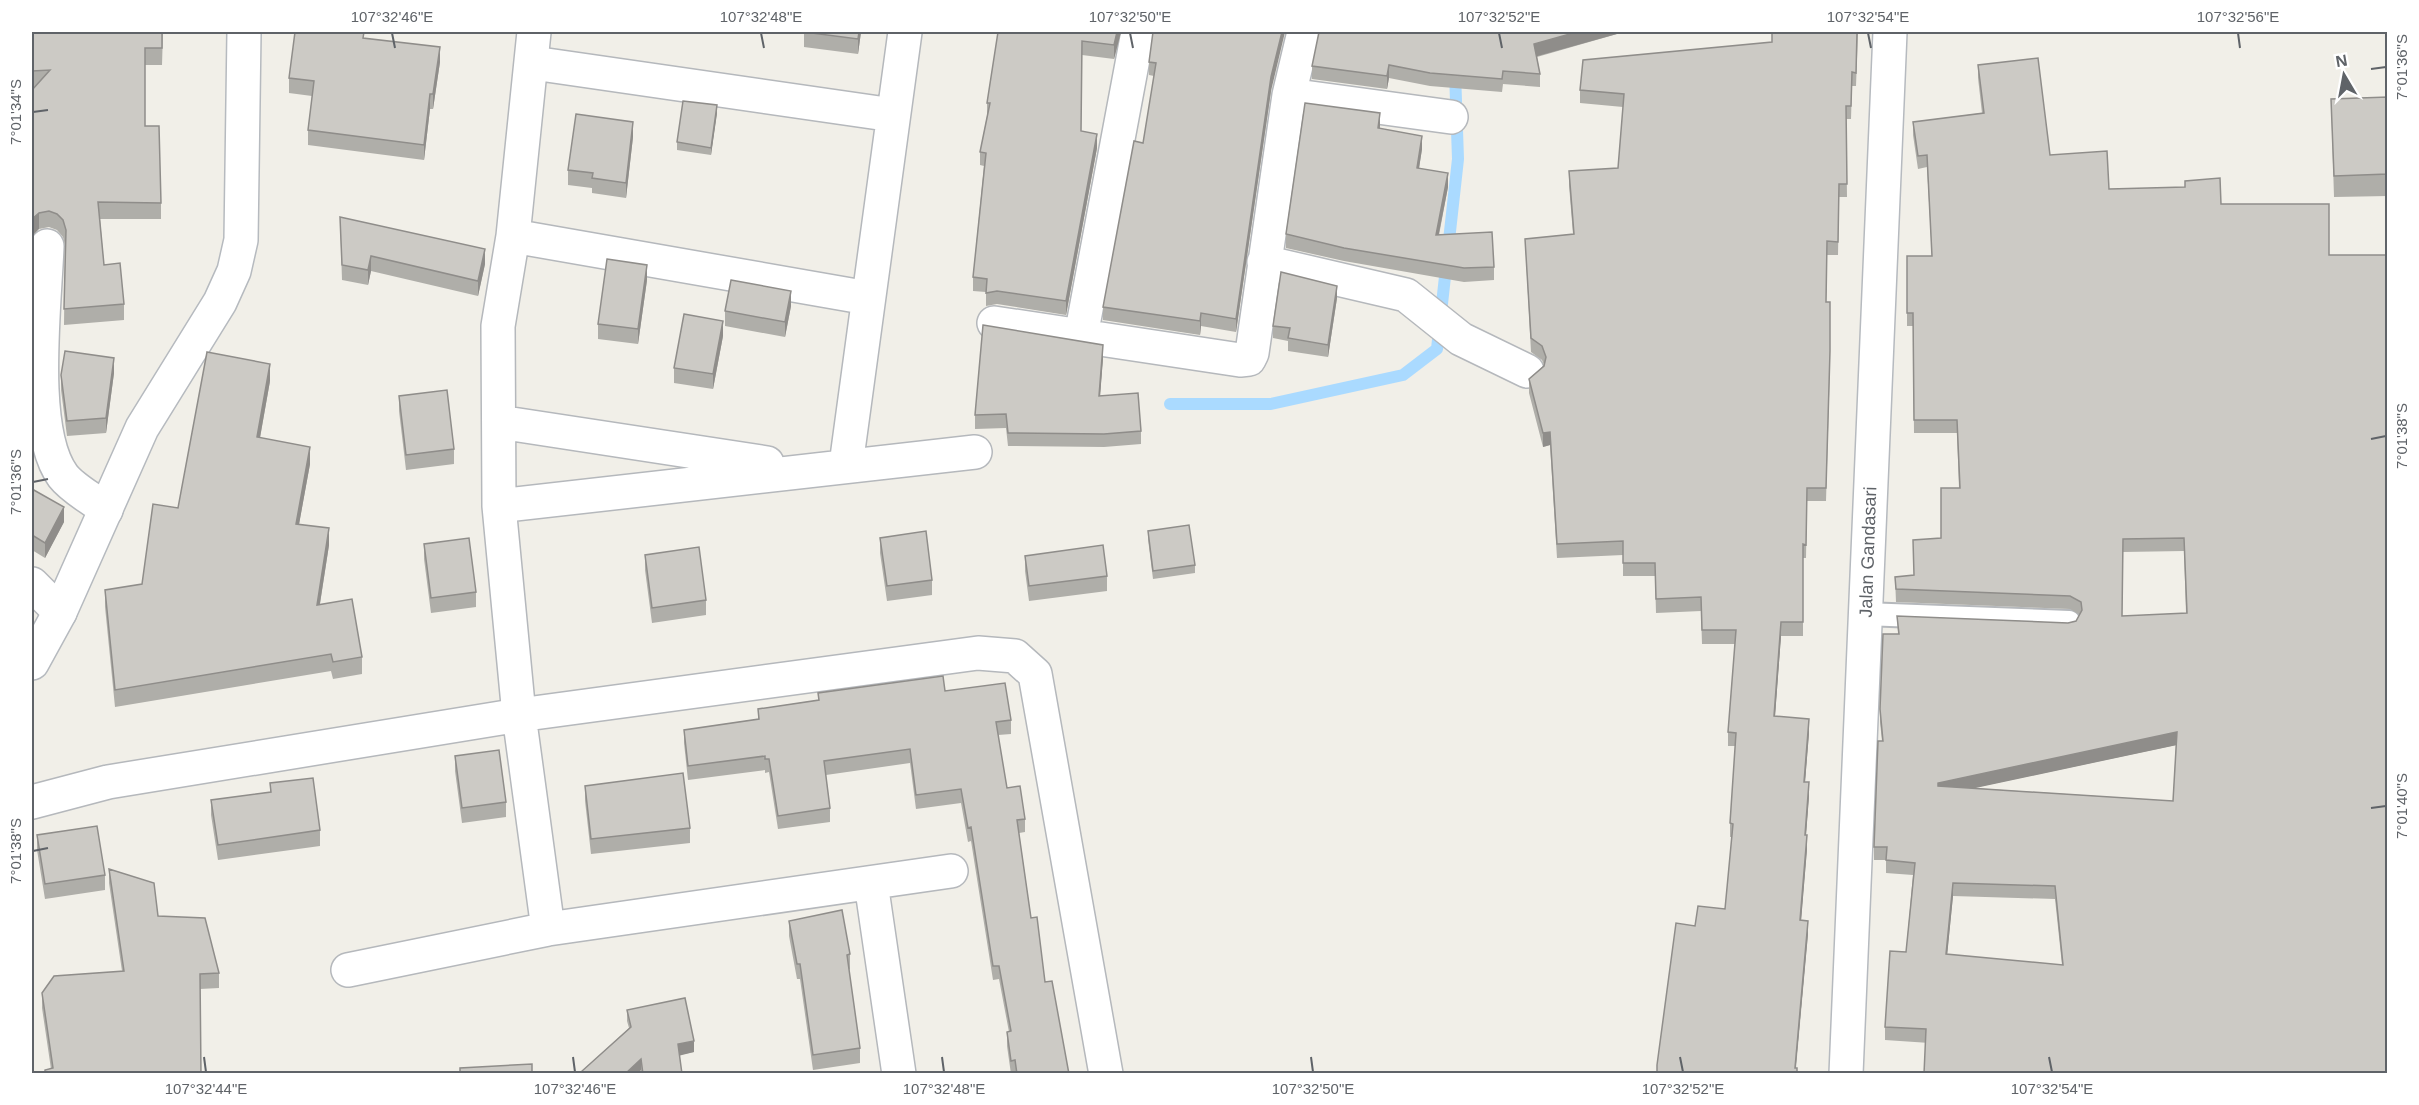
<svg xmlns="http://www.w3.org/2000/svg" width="2419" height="1105" viewBox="0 0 2419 1105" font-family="Arial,sans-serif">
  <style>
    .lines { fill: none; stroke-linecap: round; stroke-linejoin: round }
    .stream { stroke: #aadaff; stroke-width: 12 }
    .lane-casing { stroke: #b5b8bc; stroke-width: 26 }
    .street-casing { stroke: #b5b8bc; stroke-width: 36 }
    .secondary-casing { stroke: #b6babf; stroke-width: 36 }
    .lane { stroke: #fff; stroke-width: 22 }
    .street { stroke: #fff; stroke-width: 33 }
    .secondary { stroke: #fff; stroke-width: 33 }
    .wall { fill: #afaea9; fill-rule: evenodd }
    .shaded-wall { fill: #8f8d8a }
    .building { fill: #cccac5; stroke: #8f8d8a; stroke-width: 1.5; fill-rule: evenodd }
    .ticks { fill: none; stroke: #5f6368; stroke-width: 2 }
    .labels { text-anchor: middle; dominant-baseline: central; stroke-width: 5; stroke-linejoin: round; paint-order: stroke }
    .street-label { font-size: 18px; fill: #5f6368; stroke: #fff }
    .neatline { fill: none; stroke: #5f6368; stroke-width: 2 }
    .ticks-label { font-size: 15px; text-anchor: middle; fill: #5f6368 }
  </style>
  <rect width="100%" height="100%" fill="#f1efe8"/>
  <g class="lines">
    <!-- stream -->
    <path class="stream" d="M1170 404H1271L1403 375 1437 349 1458 159 1455 72"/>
    <!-- lane casing -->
    <g class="lane-casing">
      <path id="lane" d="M1865 614 2069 622"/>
    </g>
    <!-- street casing -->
    <g class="street-casing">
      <path id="street" d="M534 32 513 236 498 326 499 506 519 715 548 929
        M533 63 893 115
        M1289 95 1451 117
        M513 236 868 298
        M47 246C45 304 29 430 63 476 73 489 93 499 106 510
        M1264 262 1406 295 1461 339 1527 371
        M994 323 1240 360 1249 359 1252 353 1289 95 1304 32
        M1081 336 1138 32
        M499 422 767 463
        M846 465 905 32
        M499 506 975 452
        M32 584 60 612
        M32 802 108 782 519 715 978 653 1015 656 1035 674 1106 1074
        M871 883 899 1074
        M348 970 548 929 951 871"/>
    </g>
    <!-- secondary casing -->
    <g class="secondary-casing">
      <path id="secondary" d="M32 663 60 612 142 428 220 302 234 271 241 240 244 32
        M1846 1074 1890 32"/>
    </g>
    <!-- lane -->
    <use href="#lane" class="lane"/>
    <!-- street -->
    <use href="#street" class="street"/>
    <!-- secondary -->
    <use href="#secondary" class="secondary"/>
  </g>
  <!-- wall -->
  <path class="wall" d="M32 32H163L162 65H145V126L161 203V219H100L104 265 124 304V320L64 325 65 245 63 237 57 230 49 227 39 229 34 87H32Z
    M804 32H861L858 54 804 47Z
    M998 32H1121L1114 59 1082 55 1081 131 1097 148 1066 315 997 304 986 306V292L973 291V277L984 166 980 165V152L987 116V103Z
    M1153 32 1271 91 1236 332 1201 326 1200 335 1103 320V307L1143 143 1154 76 1149 75V62Z
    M1319 32H1624L1537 57 1540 74V87L1503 84 1502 92 1430 86 1389 78 1387 89 1312 79V66Z
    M1858 32 1856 86H1852L1851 119H1846L1847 197H1839L1838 255H1827L1826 302 1830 364 1826 501H1807L1806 558H1803V636H1781L1775 716 1809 733 1805 782 1809 796 1806 835 1807 849 1801 920 1808 934 1796 1068 1797 1074 1695 926 1725 909 1732 837H1730V823L1736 746H1728V732L1735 644H1702L1701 611 1656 613 1655 576H1623V555L1557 558 1550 445 1543 447 1529 393V379L1544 365 1542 360 1531 352 1525 239 1573 234 1569 185V171L1618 168 1623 107 1580 103V90L1772 42Z
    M365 38 440 62 433 109H430L424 160 308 145V130L312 96 289 93V78Z
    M1978 65 2050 155 2109 189 2221 204 2329 255 2388 1074 1885 1040V1027L1906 952 1913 875 1886 873V860H1874V847L1882 741 1880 722V709L1898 634 1897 616 2068 623 2076 621 2080 615 2070 609 1896 602 1895 577 1914 575 1941 538 1959 488 1957 433H1914L1913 326H1907V256H1932L1927 167 1918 169 1913 135V122L1982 113 1978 78ZM2184 551 2186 613 2122 616 2123 552ZM2176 745 2173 801 1973 788ZM1953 896 2055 899 2062 965 1947 955Z
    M2388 97V196L2334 197 2331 99Z
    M717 113 711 155 677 150V142Z
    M1380 126V129L1422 149 1419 168 1448 187 1439 235 1494 267V280L1464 282 1344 261 1286 248V234Z
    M633 137 626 198 592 193V188L568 185V170Z
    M340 217 485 264 478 296 371 271 368 285 342 280Z
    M647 280 638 344 598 339V324Z
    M1337 298 1328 357 1288 351V341L1273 338V326Z
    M791 306 785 337 725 326V311Z
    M723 336 713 389 674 383V368Z
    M1103 358 1100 396 1141 431V444L1104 447 1008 446 1006 428 975 429V415Z
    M114 373 106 433 67 436 61 390V375Z
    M270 381 260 438 310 464 299 524 329 545 320 604 362 657V674L333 679 331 671 115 707 105 607V590L142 584 178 508Z
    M399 396 454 449V464L406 470 399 411Z
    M32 489 64 522 45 558 32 550Z
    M1148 531 1195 565V573L1153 579 1148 539Z
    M880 538 932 580V595L887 601 880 553Z
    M424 544 476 592V607L431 613 424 559Z
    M645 555 706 600V615L652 623 645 570Z
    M1025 556 1107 576V591L1029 601 1025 571Z
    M945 691 1011 720V734L998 735 1007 788 1025 819V832L1019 833 1031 918 1045 982 1069 1074H1011L1007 1046V1032H1009L999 979 993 980 971 841 968 842 961 803 916 809 910 763 826 775 830 808V822L778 829 769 772 765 773V770L688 780 684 743V730L758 719V709L818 700V693Z
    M455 756 506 802V817L462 823 455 771Z
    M270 783 320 830V846L218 860 211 815V800L270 792Z
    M585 786 690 828V843L591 854 585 801Z
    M37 835 105 875V890L45 899 37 850Z
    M109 869 219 973V988L200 989 201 1074H45V1070L51 1069 42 1008V993L122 971 109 883Z
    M789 921 850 954V969L849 970 860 1048V1063L813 1070 800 979H797L789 936Z
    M627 1010 694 1052 679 1055 682 1074H641V1070L637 1074H582V1071L629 1028 627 1021Z"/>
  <!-- shaded-wall -->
  <path class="shaded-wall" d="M859 32H861L858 54V39Z
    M1117 32H1121L1114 59V45Z
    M1282 32H1285L1271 91 1236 332V319L1271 77Z
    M1577 32H1624L1534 57V44Z
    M440 47V62L433 109V94Z
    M1389 65V78L1387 89V76Z
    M430 94V109L424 160V145Z
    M717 105V113L711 155V148Z
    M1380 113V126L1378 142V128Z
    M633 122V137L626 198V183Z
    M1097 134V148L1066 315V301Z
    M1422 136V149L1417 181V168Z
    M1448 173V187L1436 248V235Z
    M39 213V229L32 236V219Z
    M485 249V264L478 296V281Z
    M371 256V271L368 285V270Z
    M647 265V280L638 344V329Z
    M1337 286V298L1328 357V345Z
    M791 291V306L785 337V322Z
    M1201 313V326L1200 335V321Z
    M723 321V336L713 389V374Z
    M1103 345V358L1099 410V396Z
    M114 358V373L106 433V418Z
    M270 364V381L257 454V437Z
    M1550 432V445L1543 447V433Z
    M310 447V464L296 541V524Z
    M64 507V522L45 558V543Z
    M329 528V545L317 622V605Z
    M1781 622V636L1774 730V716Z
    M1809 719V733L1804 795V782Z
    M2177 732V745L1938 796V783Z
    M1809 782V796L1805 848V835Z
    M1807 835V849L1800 934V920Z
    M1953 883V896L1946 967V954Z
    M1808 921V934L1795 1074V1068Z
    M694 1041V1052L678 1056V1044Z
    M641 1059V1070L637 1074H625Z"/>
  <!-- building -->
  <path class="building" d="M32 32H162V48H145V126H159L161 203 98 202 104 265 120 263 124 304 64 309 66 230 63 220 57 214 49 211 39 213 32 219V90L50 70 32 71Z
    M295 32H364L363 38 440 47 433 94H430L424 145 308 130 314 81 289 78Z
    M804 32H859L858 39Z
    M998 32H1117L1114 45 1082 41 1081 131 1097 134 1066 301 997 291 986 293 987 279 973 277 986 153 980 152 990 103H987Z
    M1153 32H1282L1271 77 1236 319 1201 313 1200 321 1103 307 1134 141 1143 143 1156 63 1149 62Z
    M1319 32H1577L1534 44 1540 74 1503 71 1502 79 1430 73 1389 65 1387 76 1312 66Z
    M1772 32H1857L1856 73 1852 72 1851 106H1846L1847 184H1839L1838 242 1827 241 1826 302H1830V351L1826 488H1807L1806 545 1803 544V622H1781L1774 716 1809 719 1804 782H1809L1805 835H1807L1800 920 1808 921 1795 1068H1797V1074H1657V1065L1676 923 1695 926 1698 906 1725 909 1733 824 1730 823 1736 733 1728 732 1736 630H1702L1701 597 1656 599 1655 563H1623V541L1557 544 1550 432 1543 433 1529 379 1544 366 1546 357 1542 346 1531 338 1525 239 1574 234 1569 171 1618 168 1624 94 1580 90 1583 60 1772 42Z
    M2038 58 2050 155 2107 151 2109 189 2185 187V181L2220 178 2221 204H2329V255H2388V1074H1924L1926 1029 1885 1027 1890 951 1906 952 1915 863 1886 860 1887 847H1874L1878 741H1883L1880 709 1883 634H1899L1897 616 2068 623 2076 621 2082 610 2081 602 2070 596 1896 589 1895 577 1914 575 1913 540 1941 538V488H1960L1957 420H1914L1913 313H1907V256H1932L1927 155 1918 156 1913 122 1984 113 1978 65ZM2184 538 2187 613 2122 616 2123 539ZM2177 732 2173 801 1938 786V783ZM1953 883 2055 886 2063 965 1946 954Z
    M2388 97V174L2334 176 2331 99Z
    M683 101 717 105 711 148 677 142Z
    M1305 103 1380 113 1378 128 1422 136 1417 168 1448 173 1436 235 1492 232 1494 267 1464 268 1344 248 1286 234Z
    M576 114 633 122 626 183 592 178 593 173 568 170Z
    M340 217 485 249 478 281 371 256 368 270 342 265Z
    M607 259 647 265 638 329 598 324Z
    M1281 272 1337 286 1328 345 1288 338 1290 328 1273 326Z
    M731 280 791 291 785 322 725 311Z
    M684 314 723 321 713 374 674 368Z
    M983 325 1103 345 1099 396 1138 393 1141 431 1104 434 1008 433 1006 414 975 415Z
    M65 351 114 358 106 418 67 421 61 375Z
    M207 352 270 364 257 437 310 447 296 524 329 528 317 605 352 599 362 657 333 662 331 654 115 690 105 590 142 584 153 504 178 508Z
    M447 390 454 449 406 455 399 396Z
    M32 489 64 507 45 543 32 535Z
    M1189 525 1195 565 1153 571 1148 531Z
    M926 531 932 580 887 586 880 538Z
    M469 538 476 592 431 598 424 544Z
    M1103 545 1107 576 1029 586 1025 556Z
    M699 547 706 600 652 608 645 555Z
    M943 676 945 691 1005 683 1011 720 996 722 1007 788 1020 786 1025 819 1017 820 1031 918 1037 917 1045 982 1052 981 1069 1074H1017L1015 1060 1011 1061 1007 1032 1011 1031 999 966H993L971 827 968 828 961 789 916 795 910 749 824 761 830 808 778 816 769 759H765V756L688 766 684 730 759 719 758 709 819 700 818 693Z
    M499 750 506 802 462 808 455 756Z
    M683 773 690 828 591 839 585 786Z
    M313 778 320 830 218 845 211 800 271 792 270 783Z
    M97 826 105 875 45 884 37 835Z
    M109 869 154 883 158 916 205 918 219 973 200 974 201 1074H45V1070L53 1068 42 993 54 976 124 971Z
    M842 910 850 954 847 955 860 1048 813 1055 800 964H797L789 921Z
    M685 998 694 1041 678 1044 682 1074H643L641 1059 625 1074H584L582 1071 631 1027 627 1010Z
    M532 1064V1074H460V1068Z"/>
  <!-- ticks -->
  <path class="ticks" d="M392 33 395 48M761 33 764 48M1130 33 1133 48M1499 33 1502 48M1868 33 1871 48M2238 33 2240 48M2371 69 2386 67M33 112 48 110M2371 439 2386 436M33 482 48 479M2371 808 2386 806M33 851 48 848M204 1057 206 1072M573 1057 575 1072M942 1057 944 1072M1311 1057 1313 1072M1680 1057 1683 1072M2049 1057 2052 1072"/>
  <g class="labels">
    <!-- street labels -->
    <g class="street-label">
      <text transform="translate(1868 552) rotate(-88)">Jalan Gandasari</text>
    </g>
  </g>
  <!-- border -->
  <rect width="2419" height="1105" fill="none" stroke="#ffffff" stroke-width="66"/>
  <!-- north arrow -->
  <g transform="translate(2344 75) rotate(350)" stroke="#ffffff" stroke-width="4.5" paint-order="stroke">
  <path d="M0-4.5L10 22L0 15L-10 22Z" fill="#5f6368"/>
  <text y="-9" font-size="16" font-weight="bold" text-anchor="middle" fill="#5f6368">N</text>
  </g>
  <rect x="33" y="33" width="2353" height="1039" class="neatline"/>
  <g class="ticks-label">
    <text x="392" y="22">107°32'46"E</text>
    <text x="761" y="22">107°32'48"E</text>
    <text x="1130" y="22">107°32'50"E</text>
    <text x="1499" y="22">107°32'52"E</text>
    <text x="1868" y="22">107°32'54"E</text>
    <text x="2238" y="22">107°32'56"E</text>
    <text transform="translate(2402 67) rotate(-90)" y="5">7°01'36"S</text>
    <text transform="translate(16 112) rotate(-90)" y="5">7°01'34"S</text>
    <text transform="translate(2402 436) rotate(-90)" y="5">7°01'38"S</text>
    <text transform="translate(16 482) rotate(-90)" y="5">7°01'36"S</text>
    <text transform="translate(2402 806) rotate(-90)" y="5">7°01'40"S</text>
    <text transform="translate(16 851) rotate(-90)" y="5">7°01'38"S</text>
    <text x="206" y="1094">107°32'44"E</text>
    <text x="575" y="1094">107°32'46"E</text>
    <text x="944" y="1094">107°32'48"E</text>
    <text x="1313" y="1094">107°32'50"E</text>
    <text x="1683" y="1094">107°32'52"E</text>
    <text x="2052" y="1094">107°32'54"E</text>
  </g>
</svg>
